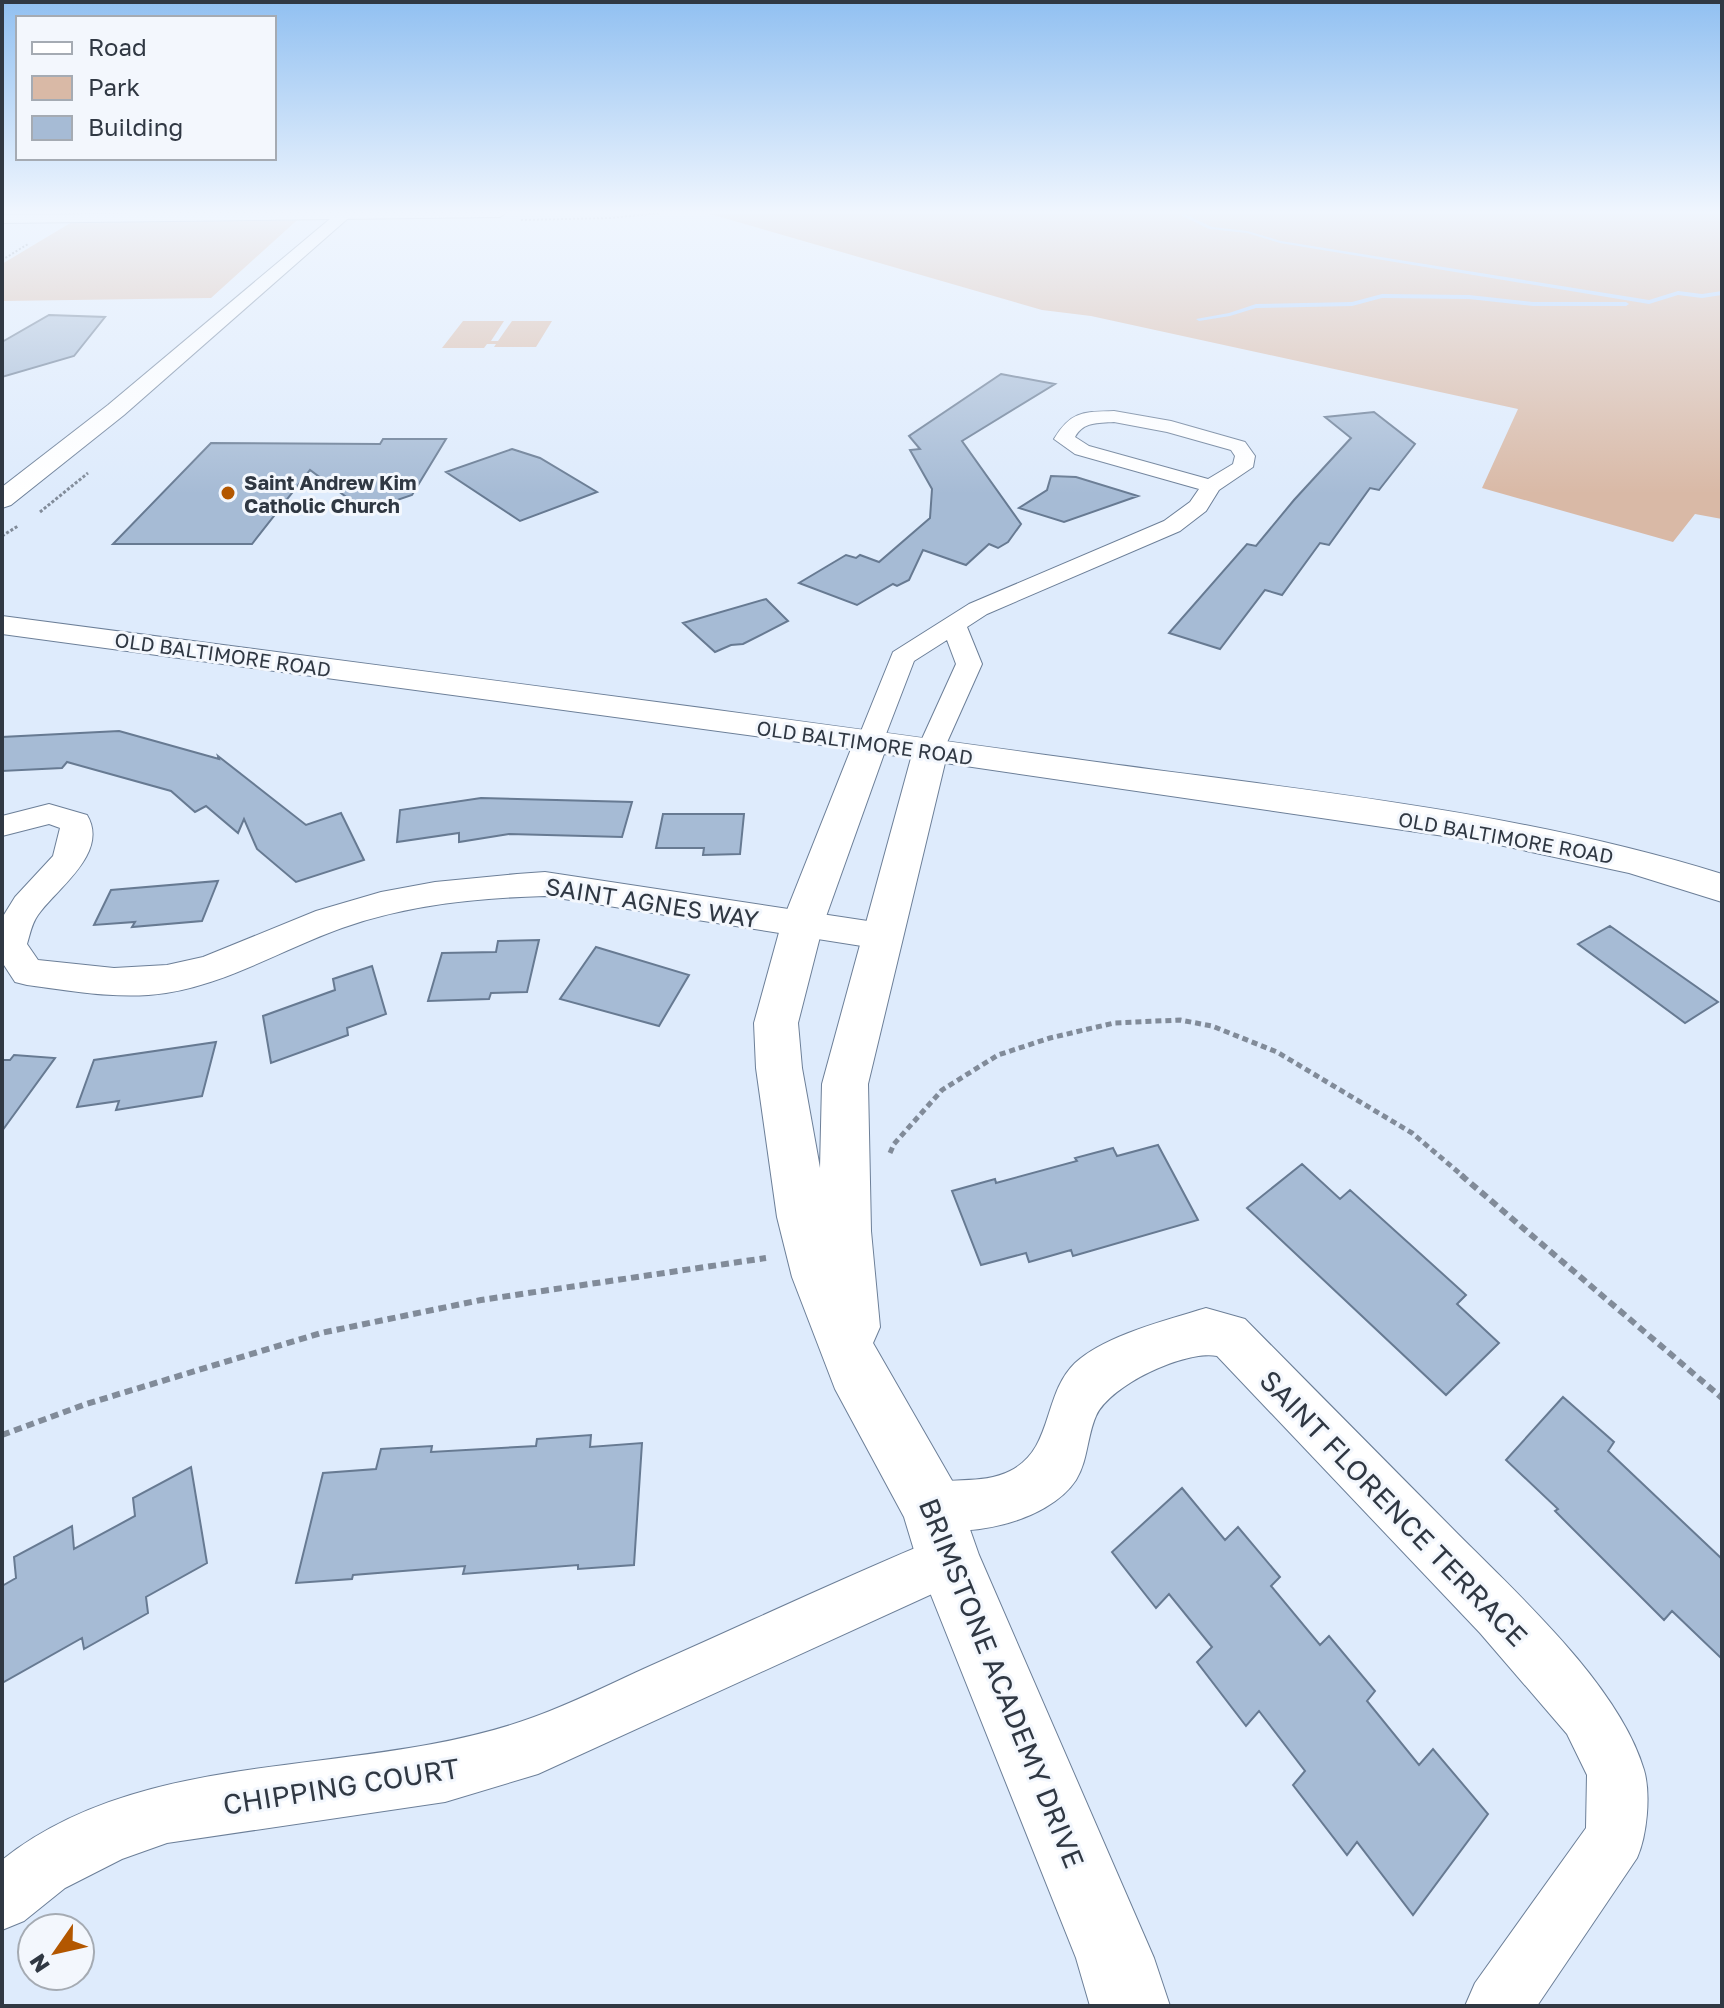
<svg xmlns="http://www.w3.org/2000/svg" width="1724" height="2008" viewBox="0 0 1724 2008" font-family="'Golos Text',sans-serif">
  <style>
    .green { fill: #d9b9a6 }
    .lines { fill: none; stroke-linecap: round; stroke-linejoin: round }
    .stream { fill: #b0d2fe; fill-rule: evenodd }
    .building { fill: #a6bbd5; stroke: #677a92; stroke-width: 2 }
    .minor-casing { stroke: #6c7f98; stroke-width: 2 }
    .tertiary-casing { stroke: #6c7f98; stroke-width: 2 }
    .primary-casing { stroke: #6c7f98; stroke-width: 2 }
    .path-far3 { stroke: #818b99; stroke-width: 2; stroke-dasharray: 2 2; stroke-linecap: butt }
    .path-far2 { stroke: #818b99; stroke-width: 3; stroke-dasharray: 3 2; stroke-linecap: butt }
    .path-far1 { stroke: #818b99; stroke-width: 5; stroke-dasharray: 6 4; stroke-linecap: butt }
    .path { stroke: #818b99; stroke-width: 6; stroke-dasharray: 8 5; stroke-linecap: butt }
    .minor { fill: #fff; fill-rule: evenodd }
    .tertiary { fill: #fff; fill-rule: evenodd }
    .primary { fill: #fff; fill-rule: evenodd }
    .poi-dot { fill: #b35700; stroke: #f3f7fd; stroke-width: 3 }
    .labels { text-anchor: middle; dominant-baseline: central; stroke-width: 6; stroke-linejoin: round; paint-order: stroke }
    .far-poi-label { font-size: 20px; font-weight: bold; fill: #303843; stroke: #f3f7fd; text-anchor: start }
    .far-street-label { font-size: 20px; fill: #303843; stroke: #f3f7fd }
    .street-label { font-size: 24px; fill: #303843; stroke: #f3f7fd }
    .near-street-label { font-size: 28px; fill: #303843; stroke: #f3f7fd }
  </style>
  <rect width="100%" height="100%" fill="#deebfc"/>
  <!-- green -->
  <path class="green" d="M87 213H305L211 298 2 301V264Z
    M1722 213V519L1695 514 1673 542 1482 488 1518 409 1091 316 1042 310 710 214Z
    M463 321H504L491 341H498L512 321H552L536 347H494L496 344H487L484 348H442Z"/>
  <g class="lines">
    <!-- stream -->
    <path class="stream" d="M1177 213H1182L1212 227 1247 231 1281 241 1649 300 1678 291 1702 294 1722 291V295L1702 298 1678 295 1649 304 1280 243 1247 233 1209 229Z
      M1382 294 1469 295 1533 302H1626L1629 304 1626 306H1533L1469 299 1382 298 1352 306 1256 308 1230 316 1199 321 1196 319 1229 313 1256 304 1352 302Z"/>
  </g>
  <!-- building -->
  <path class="building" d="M49 315 105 317 74 356 2 377V342Z
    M1001 374 1055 384 962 441 1021 524 1008 542 998 548 989 544 966 565 923 550 909 580 897 586 893 584 857 605 799 583 846 555 856 558 860 555 879 562 930 518 932 489 910 450 920 449 909 436Z
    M1374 412 1415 444 1379 490 1370 488 1329 545 1320 543 1282 595 1265 590 1220 649 1169 633 1247 544 1256 546 1294 500 1351 438 1325 417Z
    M383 439H446L412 495 365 511 310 470 252 544H113L211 443 380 444Z
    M512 449 540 458 597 492 520 521 446 472Z
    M1051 476 1076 477 1138 496 1064 522 1019 508 1047 490Z
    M766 599 788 621 743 644 731 645 715 652 683 623Z
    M119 731 219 759 218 756 306 825 341 813 364 860 296 882 257 849 244 819 238 833 206 806 195 812 171 791 67 762 62 768 2 771V737Z
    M481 798 632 802 622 837 509 834 459 842V833L397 842 400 810Z
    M663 814H744L740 854 703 855 704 848H656Z
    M218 881 202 921 132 927 135 922 94 925 111 890Z
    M1610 926 1718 1002 1685 1023 1578 944Z
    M539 940 527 992 491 993 489 999 428 1001 442 953 496 952 498 941Z
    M596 947 689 975 659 1026 560 999Z
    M372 966 386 1014 347 1028 348 1035 271 1063 263 1016 335 990 333 979Z
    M216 1042 202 1096 116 1110 119 1101 77 1107 94 1060Z
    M14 1055 55 1058 2 1131V1060H10Z
    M1158 1145 1198 1220 1073 1256 1071 1250 1029 1262 1026 1253 981 1265 952 1191 995 1179 996 1183 1077 1161 1075 1158 1113 1148 1117 1156Z
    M1302 1164 1340 1199 1350 1190 1466 1295 1457 1304 1499 1343 1446 1395 1247 1208Z
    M1563 1397 1614 1442 1608 1451 1722 1559V1659L1672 1611 1664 1620 1555 1511 1558 1509 1506 1460Z
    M591 1435 590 1447 642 1443 634 1565 578 1569V1565L463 1574 465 1566 353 1575 352 1579 296 1583 323 1473 376 1469 381 1449 432 1446 431 1452 536 1446 537 1439Z
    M191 1467 207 1563 146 1597 148 1613 84 1649 82 1638 2 1683V1586L16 1578 14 1557 72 1526 74 1549 135 1516 133 1498Z
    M1182 1488 1225 1540 1238 1527 1280 1577 1271 1586 1320 1645 1329 1636 1375 1691 1367 1701 1419 1765 1433 1749 1488 1814 1413 1915 1357 1842 1347 1855 1293 1785 1305 1771 1259 1711 1246 1726 1197 1662 1212 1647 1169 1594 1156 1608 1112 1552Z"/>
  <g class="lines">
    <!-- minor casing -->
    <g class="minor-casing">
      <path id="minor" d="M191 213H506L500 217 2 223V215Z
        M1114 411 1171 421 1245 442 1255 456 1253 467 1219 490 1206 511 1180 531 987 614 967 627 982 664 940 758 930 761 920 758 916 752 956 664 947 640 914 661 881 747 871 750 861 747 857 741 893 652 969 604 1164 521 1190 502 1199 489 1075 454 1054 439C1071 411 1083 412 1114 411ZM1114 422 1167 432 1231 450 1235 456 1233 464 1208 479 1089 446 1075 437C1083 422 1097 423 1114 422Z
        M49 804 87 815C110 853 56 889 38 915 32 923 30 934 27 944L38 960 114 968 167 965 203 957 316 911 381 892 435 882 517 874 545 872 881 923 893 927 898 936 893 945 881 949 545 896C476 898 407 905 342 928 283 949 229 983 166 993 120 1000 73 991 27 985L15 982 2 962V918L15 897 53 856 60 828 49 824 2 836V816Z
        M1206 1308 1245 1319C1313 1388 1381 1457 1450 1526 1512 1589 1619 1684 1644 1770 1651 1794 1647 1836 1637 1858L1537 2006H1465L1475 1983 1586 1828 1587 1775 1567 1734 1480 1633 1217 1356C1185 1350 1110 1385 1096 1416 1087 1436 1088 1461 1076 1480 1048 1523 959 1542 914 1524L907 1506 914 1488C945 1475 981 1486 1010 1471 1054 1449 1042 1395 1075 1363 1106 1335 1167 1320 1206 1308Z
        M949 1534 967 1542 975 1560 967 1578 538 1774 445 1802 167 1843 122 1859 65 1888 24 1921 2 1930V1860C149 1743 364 1780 534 1717 573 1703 612 1683 650 1666 750 1622 848 1575 949 1534Z"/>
    </g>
    <!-- tertiary casing -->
    <g class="tertiary-casing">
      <path id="tertiary" d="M2 616C358 663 713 708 1068 758 1287 789 1510 808 1722 874V902L1629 873 1485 842 945 763 868 1084 871 1231 880 1327 873 1343 954 1484 979 1555 1154 1958 1170 2006H1090L1076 1958 917 1560 904 1517 835 1389 792 1277 777 1217 756 1068 754 1023 781 925 851 749 2 634ZM884 754 911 758 822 1084 820 1168 802 1068 798 1023 823 925Z"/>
    </g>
    <!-- primary casing -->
    <g class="primary-casing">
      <path id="primary" d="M337 213H354L124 415 11 505 2 508V487L108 405Z"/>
    </g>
    <!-- path-far3 -->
    <path class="path-far3" d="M521 220 610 218 661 213
      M2 260 28 244"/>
    <!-- path-far2 -->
    <path class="path-far2" d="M40 512 88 473
      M2 536 18 526"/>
    <!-- path-far1 -->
    <path class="path-far1" d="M890 1153 894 1144 942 1090 998 1055 1050 1038 1114 1023 1180 1020 1212 1026 1277 1052 1412 1133 1464 1177"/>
    <!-- path -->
    <path class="path" d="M1461 1175 1722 1398
      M2 1435 86 1404 321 1333 481 1300 766 1258"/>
    <!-- minor -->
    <use href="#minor" class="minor"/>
    <!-- tertiary -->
    <use href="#tertiary" class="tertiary"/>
    <!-- primary -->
    <use href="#primary" class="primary"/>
  </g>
  <!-- sky -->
  <linearGradient id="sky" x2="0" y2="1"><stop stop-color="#91c0f1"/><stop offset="0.43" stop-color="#f0f6fe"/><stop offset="1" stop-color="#f0f6fe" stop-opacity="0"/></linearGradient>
  <rect width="1724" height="494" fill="url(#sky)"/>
  <!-- markers -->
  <circle class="poi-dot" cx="228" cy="493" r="8"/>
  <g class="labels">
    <!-- far-poi labels -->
    <g class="far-poi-label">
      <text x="244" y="482">Saint Andrew Kim<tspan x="244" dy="23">Catholic Church</tspan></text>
    </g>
    <!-- far-street labels -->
    <g class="far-street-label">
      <text transform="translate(223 654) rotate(8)">OLD BALTIMORE ROAD</text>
      <text transform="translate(865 742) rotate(8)">OLD BALTIMORE ROAD</text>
      <text transform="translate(1506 837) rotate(10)">OLD BALTIMORE ROAD</text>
    </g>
    <!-- street labels -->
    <g class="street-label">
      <text transform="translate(652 902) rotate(9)">SAINT AGNES WAY</text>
    </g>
    <!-- near-street labels -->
    <g class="near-street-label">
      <text transform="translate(1394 1508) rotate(46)">SAINT FLORENCE TERRACE</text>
      <text transform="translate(1002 1683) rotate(68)">BRIMSTONE ACADEMY DRIVE</text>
      <text transform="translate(341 1786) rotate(-9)">CHIPPING COURT</text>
    </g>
  </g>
  <!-- border -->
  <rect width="1724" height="2008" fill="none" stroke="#303843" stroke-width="8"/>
  <!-- legend -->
  <rect x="16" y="16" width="260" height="144" fill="#f3f7fd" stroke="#a5abb3" stroke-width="2"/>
  <rect x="32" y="42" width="40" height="12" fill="#ffffff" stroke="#a5abb3" stroke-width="2"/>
  <text x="88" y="56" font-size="24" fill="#303843">Road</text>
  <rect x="32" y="76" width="40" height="24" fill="#d9b9a6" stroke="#a5abb3" stroke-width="2"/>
  <text x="88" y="96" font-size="24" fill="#303843">Park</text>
  <rect x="32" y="116" width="40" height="24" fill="#a6bbd5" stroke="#a5abb3" stroke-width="2"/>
  <text x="88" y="136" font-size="24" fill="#303843">Building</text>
  <!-- north arrow -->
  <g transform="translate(56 1952) rotate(236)"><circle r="38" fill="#f3f7fd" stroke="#a5abb3" stroke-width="2"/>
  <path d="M0-6L14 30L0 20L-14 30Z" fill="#b35700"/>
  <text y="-12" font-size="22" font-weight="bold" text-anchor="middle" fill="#303843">N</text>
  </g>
</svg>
